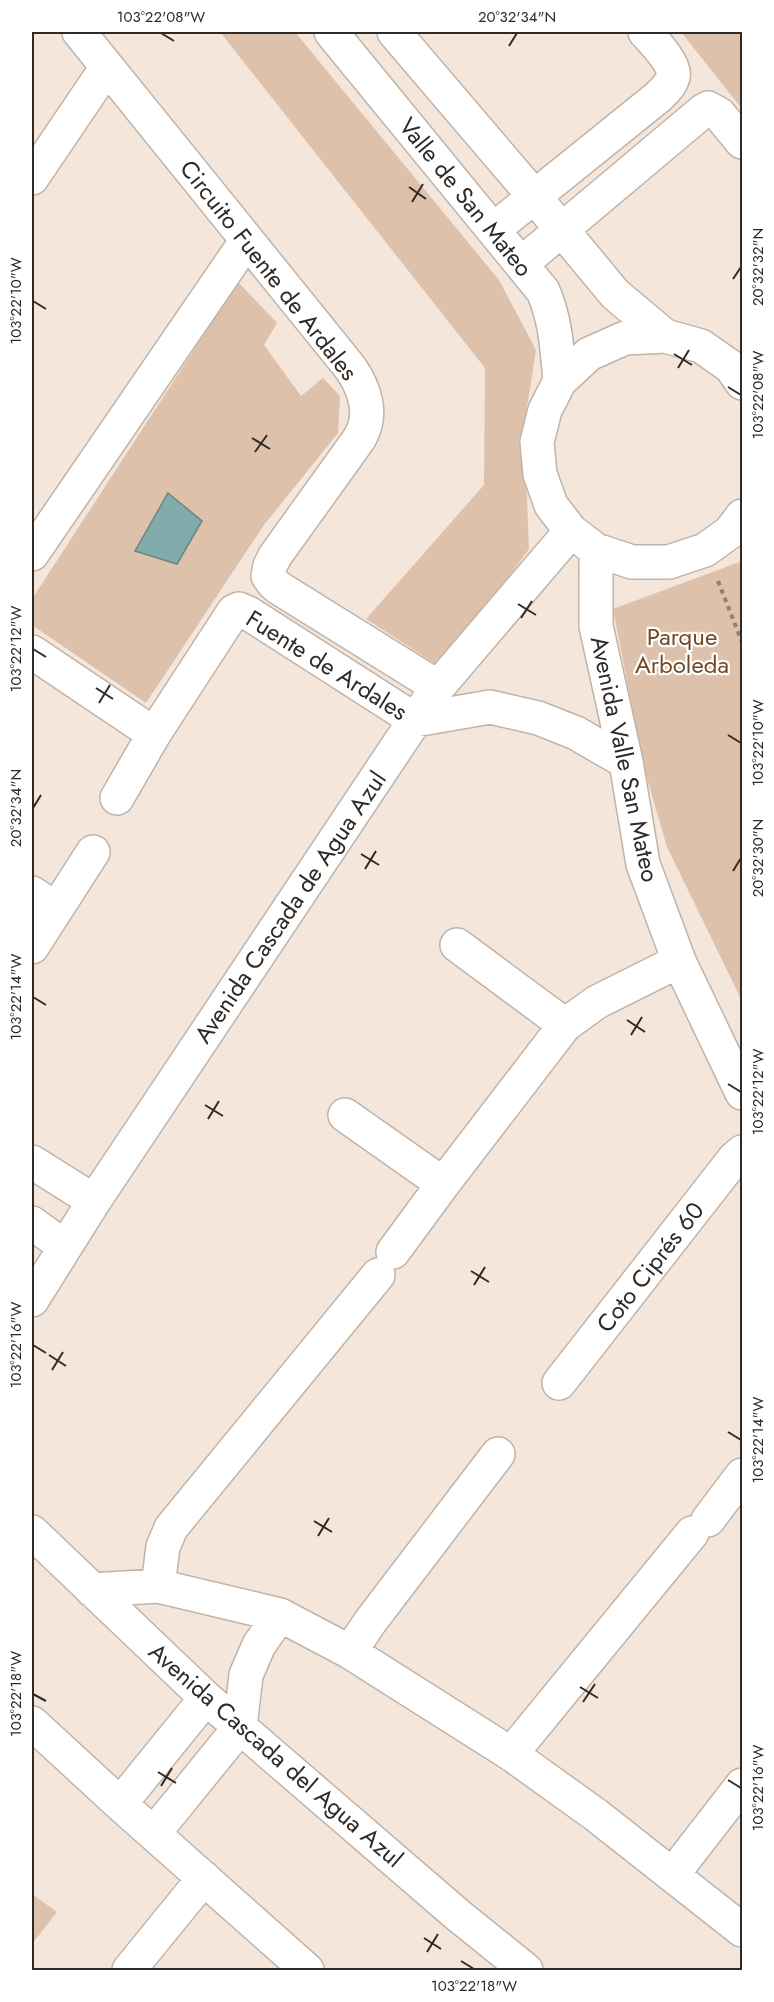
<svg xmlns="http://www.w3.org/2000/svg" width="774" height="2002" viewBox="0 0 774 2002" font-family="Jost,sans-serif">
  <style>
    .green { fill: #dec1ab }
    .water { fill: #82acac; stroke: #698584; stroke-width: 1.5 }
    .lines { fill: none; stroke-linecap: round; stroke-linejoin: round }
    .minor-casing { stroke: #c0b3a8; stroke-width: 36 }
    .path { stroke: #8d827b; stroke-width: 4; stroke-dasharray: 4.5 4.5; stroke-linecap: butt }
    .minor { stroke: #fff; stroke-width: 33 }
    .ticks { fill: none; stroke: #302a26; stroke-width: 2 }
    .labels { text-anchor: middle; dominant-baseline: central; stroke-width: 4.5; stroke-linejoin: round; paint-order: stroke }
    .street-label { font-size: 24px; fill: #302a26; stroke: #fff }
    .park-label { font-size: 24px; fill: #714925; stroke: #fff }
    .neatline { fill: none; stroke: #302a26; stroke-width: 2 }
    .ticks-label { font-size: 15px; text-anchor: middle; fill: #302a26 }
  </style>
  <rect width="100%" height="100%" fill="#f5e6db"/>
  <!-- green -->
  <path class="green" d="M220 32H295L499 280 536 350 524 426 529 549 442 668 366 619 484 485 485 368Z
    M681 32H742V109Z
    M238 282 277 323 264 345 301 396 323 378 340 396 338 433 264 525 146 703 32 625V599Z
    M742 561V1001L667 847 644 768 613 609Z
    M32 1894 57 1912 32 1944Z"/>
  <!-- water -->
  <path class="water" d="M168 493 202 521 177 564 135 551Z"/>
  <g class="lines">
    <!-- minor casing -->
    <g class="minor-casing">
      <path id="minor" d="M79 32 348 365C360 380 371 405 365 425 364 430 361 435 359 439L275 556 270 566 268 576 273 583 279 588 438 687
        M331 32 543 291C556 321 557 349 560 381
        M394 32 533 195 615 294 665 336
        M32 178 107 67
        M493 230 658 97C663 92 671 85 673 77 677 65 653 41 645 32
        M521 264 703 111 708 108 719 114 742 142
        M742 383 731 367 701 346 665 336 625 338 589 354 560 381 545 410 537 442 540 474 551 505 571 531 596 550 632 562H669L705 550 730 532 742 516
        M596 550V626L626 762 643 864 679 961 742 1093
        M32 554 247 240
        M32 652 154 734
        M117 798 154 734 230 617 234 611 239 609 248 613 415 720 490 707 538 718 576 733 626 762
        M32 893 56 909
        M457 945 565 1025
        M32 947 93 852
        M345 1115 443 1184
        M32 1162 94 1201
        M32 1223 65 1247
        M393 1252 443 1184 565 1025 597 1002 679 961
        M32 1300 94 1201 415 720 438 687 571 531
        M559 1383 734 1159 742 1152
        M708 1520 742 1475
        M32 1532 206 1698 459 1916 526 1970
        M158 1586 163 1547 171 1528 378 1275
        M92 1590 158 1586 280 1615 350 1652 511 1754 596 1815 742 1930
        M350 1652 370 1622 498 1454
        M32 1723 120 1804 307 1970
        M511 1754 692 1533
        M120 1804 206 1698
        M154 1833 240 1727 246 1675 259 1645 280 1615
        M673 1874 742 1785
        M129 1970 204 1878"/>
    </g>
    <!-- path -->
    <path class="path" d="M718 581 742 642"/>
    <!-- minor -->
    <use href="#minor" class="minor"/>
  </g>
  <!-- ticks -->
  <path class="ticks" d="M161 33 174 41M509 46 517 33M409 187 426 199M412 202 423 184M733 279 741 267M33 301 46 309M674 354 692 365M678 368 689 350M728 387 741 395M252 438 270 449M255 452 267 435M518 604 536 615M521 618 532 601M33 649 46 657M96 688 113 699M99 703 110 685M728 735 741 743M33 808 41 795M361 854 379 865M365 869 376 851M733 871 741 858M33 997 46 1005M627 1020 645 1032M631 1035 642 1017M728 1084 741 1092M205 1105 223 1116M208 1119 219 1101M471 1271 489 1282M474 1285 485 1267M33 1345 46 1353M49 1355 66 1366M52 1370 63 1352M728 1432 741 1440M314 1521 332 1532M318 1536 329 1518M580 1687 598 1698M33 1694 46 1701M583 1702 595 1684M158 1772 176 1783M728 1780 741 1788M161 1786 172 1768M424 1938 441 1949M427 1952 438 1934M461 1961 474 1969"/>
  <g class="labels">
    <!-- street labels -->
    <g class="street-label">
      <text transform="translate(466 197) rotate(51)">Valle de San Mateo</text>
      <text transform="translate(269 270) rotate(52)">Circuito Fuente de Ardales</text>
      <text transform="translate(327 665) rotate(32)">Fuente de Ardales</text>
      <text transform="translate(625 759) rotate(78)">Avenida Valle San Mateo</text>
      <text transform="translate(290 907) rotate(-56)">Avenida Cascada de Agua Azul</text>
      <text transform="translate(650 1267) rotate(-52)">Coto Ciprés 60</text>
      <text transform="translate(276 1755) rotate(41)">Avenida Cascada del Agua Azul</text>
    </g>
    <!-- park labels -->
    <g class="park-label">
      <text x="682" y="636">Parque<tspan x="682" dy="28">Arboleda</tspan></text>
    </g>
  </g>
  <!-- border -->
  <rect width="774" height="2002" fill="none" stroke="#ffffff" stroke-width="66"/>
  <rect x="33" y="33" width="708" height="1936" class="neatline"/>
  <g class="ticks-label">
    <text x="161" y="22">103°22'08"W</text>
    <text x="517" y="22">20°32'34"N</text>
    <text transform="translate(758 267) rotate(-90)" y="5">20°32'32"N</text>
    <text transform="translate(16 301) rotate(-90)" y="5">103°22'10"W</text>
    <text transform="translate(758 395) rotate(-90)" y="5">103°22'08"W</text>
    <text transform="translate(16 649) rotate(-90)" y="5">103°22'12"W</text>
    <text transform="translate(758 743) rotate(-90)" y="5">103°22'10"W</text>
    <text transform="translate(16 808) rotate(-90)" y="5">20°32'34"N</text>
    <text transform="translate(758 858) rotate(-90)" y="5">20°32'30"N</text>
    <text transform="translate(16 997) rotate(-90)" y="5">103°22'14"W</text>
    <text transform="translate(758 1092) rotate(-90)" y="5">103°22'12"W</text>
    <text transform="translate(16 1345) rotate(-90)" y="5">103°22'16"W</text>
    <text transform="translate(758 1440) rotate(-90)" y="5">103°22'14"W</text>
    <text transform="translate(16 1694) rotate(-90)" y="5">103°22'18"W</text>
    <text transform="translate(758 1788) rotate(-90)" y="5">103°22'16"W</text>
    <text x="474" y="1991">103°22'18"W</text>
  </g>
</svg>
